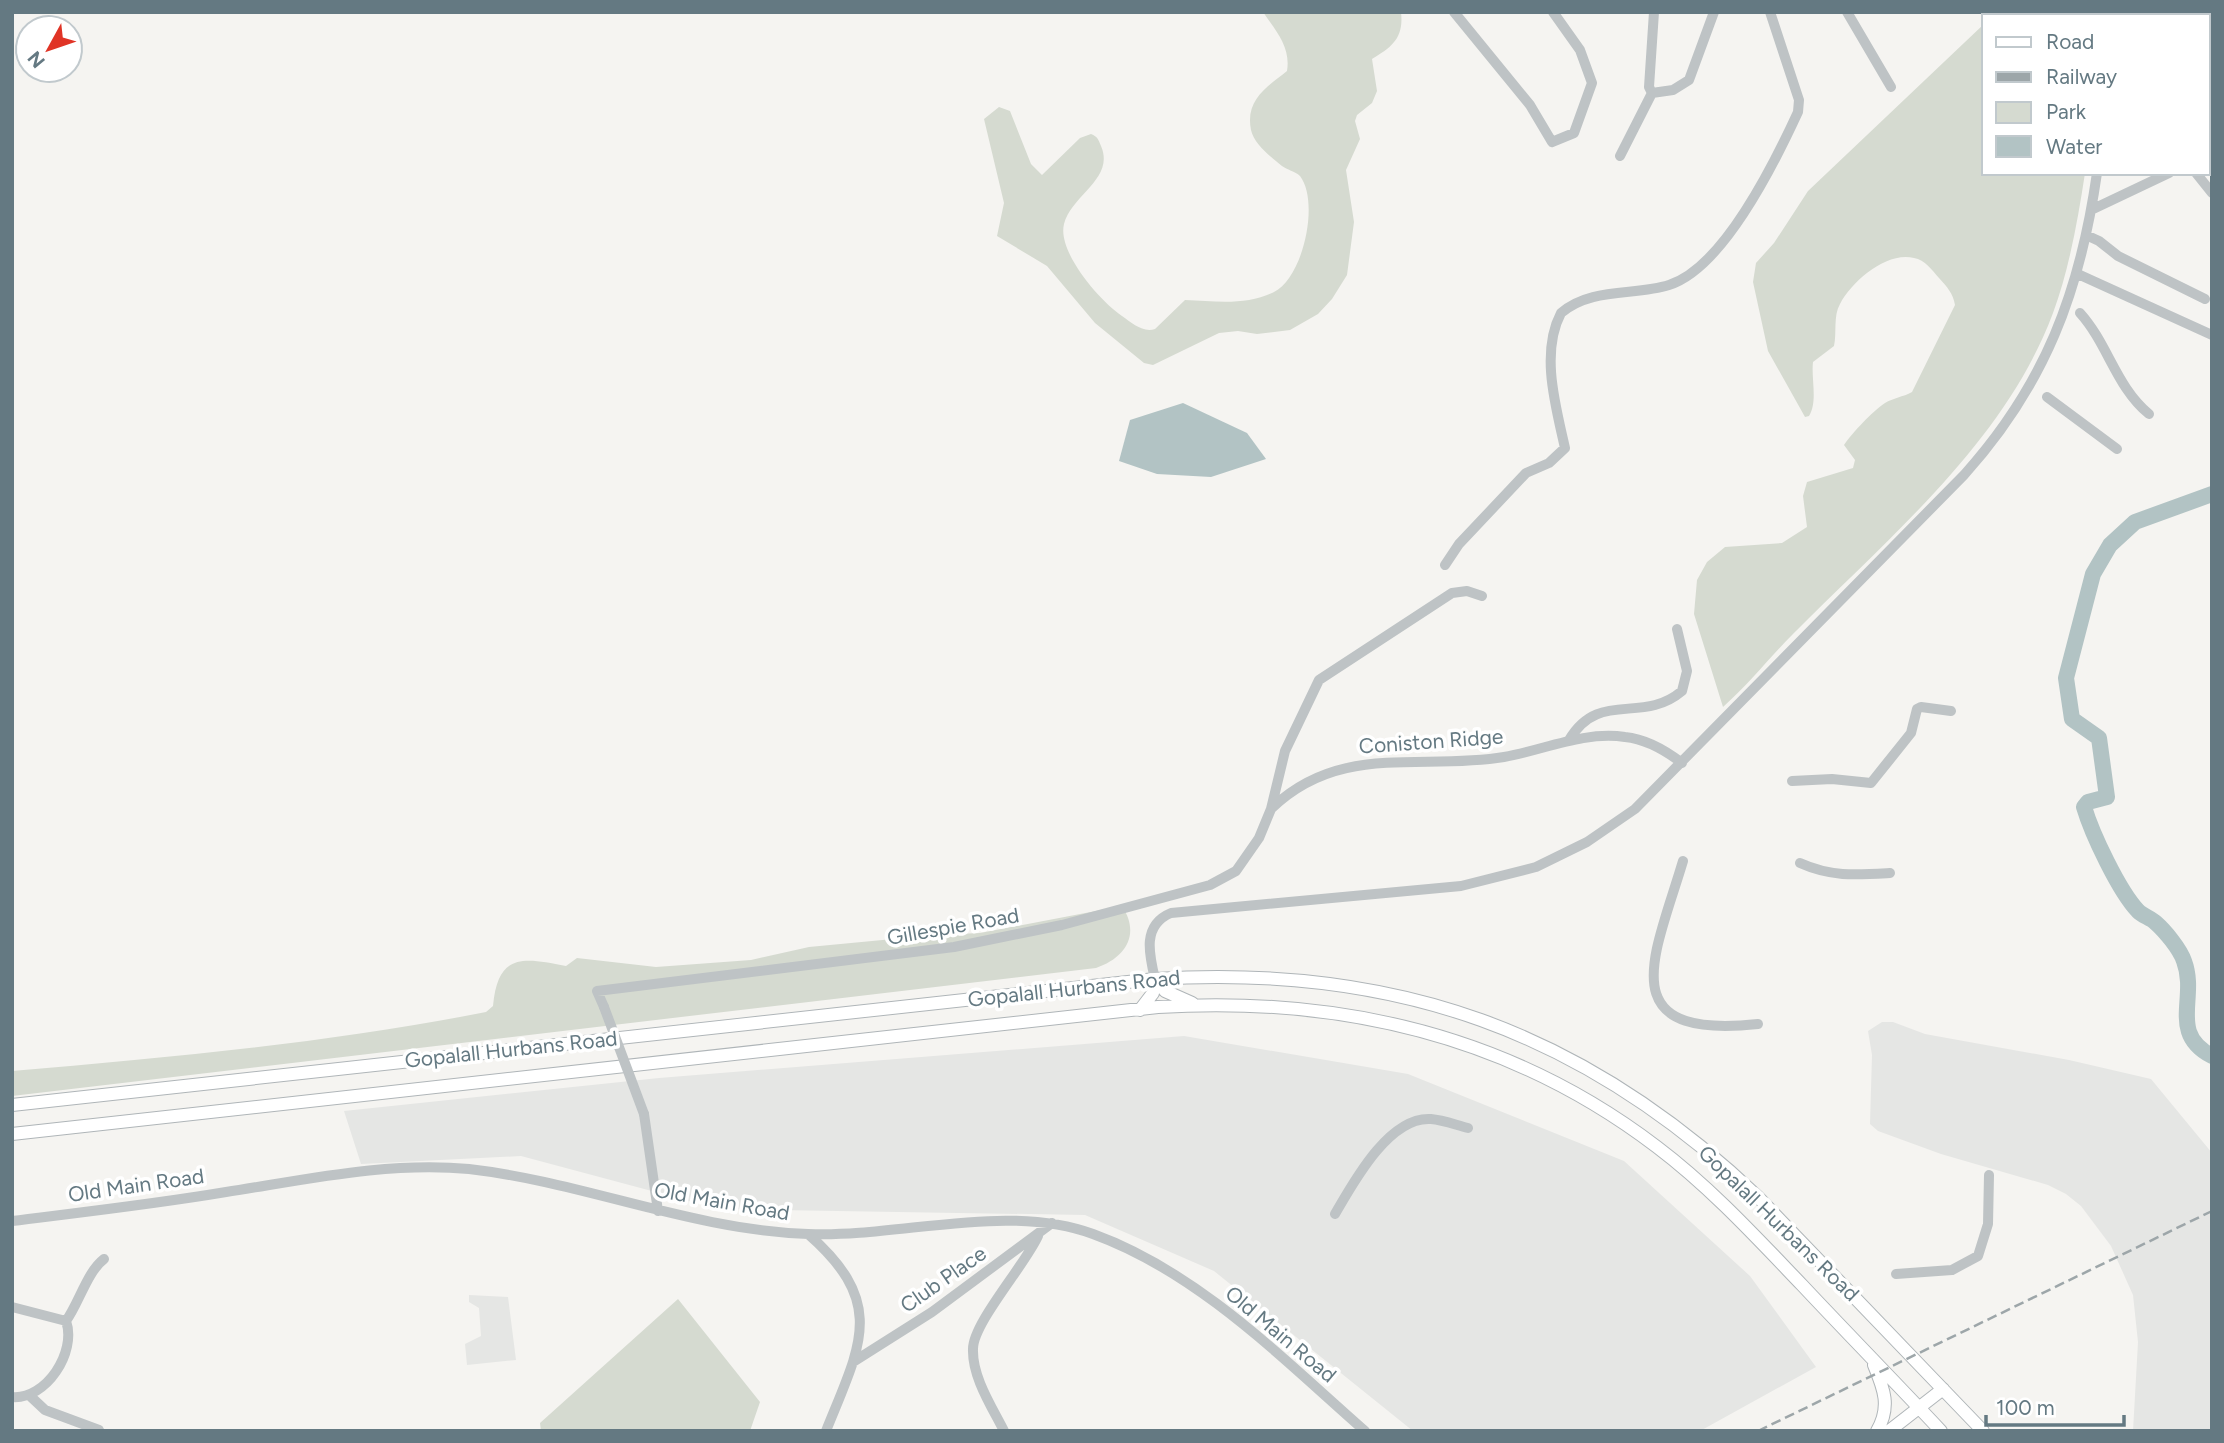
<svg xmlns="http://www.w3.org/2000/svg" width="2224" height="1443" viewBox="0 0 2224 1443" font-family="Figtree,sans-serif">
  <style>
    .built { fill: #e5e6e4 }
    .green { fill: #d5dad0 }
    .water { fill: #b2c3c4 }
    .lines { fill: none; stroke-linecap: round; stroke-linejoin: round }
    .river { stroke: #b2c3c4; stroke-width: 16 }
    .major-casing { stroke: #afb5b8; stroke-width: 14 }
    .minor { stroke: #bec3c5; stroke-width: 10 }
    .major { stroke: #fff; stroke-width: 12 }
    .rail { stroke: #9da6a9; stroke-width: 2.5; stroke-dasharray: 10 5; stroke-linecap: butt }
    .minor-bridge { stroke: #bec3c5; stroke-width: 10 }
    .labels { text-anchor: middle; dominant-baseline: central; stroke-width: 7; stroke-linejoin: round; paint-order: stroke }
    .street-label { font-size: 21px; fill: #647982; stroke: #fff }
  </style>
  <rect width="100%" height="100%" fill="#f5f4f1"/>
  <!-- built -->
  <path class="built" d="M1882 1022H1893L1925 1034 2069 1060 2151 1079 2212 1153V1431H2133L2138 1342 2133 1295 2111 1246 2081 1206 2066 1194 2048 1185 1941 1154 1878 1131 1870 1124 1872 1055 1868 1031Z
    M1184 1036 1408 1074 1624 1161 1750 1276 1816 1367 1700 1431H1413L1214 1271 1085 1215 719 1209 521 1156 361 1164 344 1111 659 1078Z
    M469 1295 508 1297 516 1360 467 1365 465 1344 481 1336 479 1308 469 1302Z"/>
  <!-- green -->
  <path class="green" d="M1263 12H1401C1404 38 1392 47 1372 59L1377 91 1372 103 1357 115 1355 121 1360 139 1346 170 1354 222 1347 275 1332 299 1318 314 1290 330 1257 334 1238 331 1219 333 1153 365 1144 363 1095 323 1047 266 997 236 1004 203 984 119 999 107 1010 111 1031 164 1042 175 1080 138 1091 134C1098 137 1098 139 1101 146 1115 179 1072 194 1064 224 1057 252 1100 301 1122 316 1132 323 1143 333 1155 329L1185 300C1215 301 1246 306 1274 292 1303 278 1320 202 1300 176 1295 171 1287 170 1282 166 1271 157 1254 144 1251 130 1245 100 1267 87 1287 71 1291 47 1276 31 1263 12Z
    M1997 12H2072L2074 16H1993Z
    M1984 24V173H2085C2078 219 2069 270 2053 313 2005 442 1887 539 1793 634 1769 658 1749 684 1723 707L1694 614 1697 580 1707 562 1725 547 1782 543 1807 527 1803 496 1807 482 1853 468 1855 460 1844 445C1853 432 1872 412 1885 403 1893 398 1903 397 1912 392L1955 305C1953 293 1947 287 1939 278 1932 270 1925 260 1914 258 1887 251 1852 281 1840 304 1833 316 1837 333 1834 346L1813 362C1811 379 1818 402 1809 416L1805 417 1768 351 1753 282 1756 263 1774 243 1808 191Z
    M1122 906C1141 935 1125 958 1096 968L12 1096V1071C171 1057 330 1043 486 1012L493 1006C498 954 521 957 566 966L577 958 656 967 751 960 809 947 935 935 980 933Z
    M678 1299 760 1402 750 1431H541L540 1423Z"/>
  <!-- water -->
  <path class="water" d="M1183 403 1247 433 1266 459 1211 477 1157 474 1119 461 1130 420Z"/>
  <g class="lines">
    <!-- river -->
    <path class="river" d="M2212 494 2135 522 2110 545 2093 574 2066 678 2072 719 2099 738 2107 797 2088 802 2084 807C2092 834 2119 891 2138 911 2143 916 2151 918 2156 923 2165 931 2180 949 2184 961 2198 998 2168 1033 2212 1056"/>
    <!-- major casing -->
    <g class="major-casing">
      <path id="major" d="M1155 979 1165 991 1192 1003
        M1140 1010 1153 993 1155 979
        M12 1105 1155 979C1395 964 1584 1031 1758 1197L1983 1431
        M12 1134 1158 1007C1339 996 1510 1035 1657 1147 1710 1187 1756 1237 1802 1285 1848 1334 1895 1382 1941 1431
        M1874 1365C1884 1389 1891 1407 1877 1431
        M1889 1431 1943 1389"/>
    </g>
    <!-- minor -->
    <path class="minor" d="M1454 12 1530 105 1552 142 1574 133 1592 83 1580 50 1553 12
      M1847 12 1891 87
      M2080 12 2082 16
      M1652 93 1649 87 1654 12
      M2208 154 2212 152
      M1620 156 1652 93 1673 90 1689 80 1714 12
      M2196 173 2212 193
      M2091 210 2169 173
      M2086 235 2099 241 2118 256 2205 299
      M2080 275 2212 335
      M2080 313C2108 344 2116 387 2149 414
      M2047 397 2117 449
      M1445 565 1459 544 1526 473 1549 463 1565 448C1556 407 1540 353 1561 313 1591 287 1635 296 1669 285 1723 268 1775 162 1798 112L1799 100 1770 12
      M1569 740C1599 689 1642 725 1682 691L1687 671 1677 629
      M1792 781 1832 779 1871 783 1911 733 1917 709 1921 707 1951 711
      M1271 809C1340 742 1421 771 1504 757 1544 750 1583 731 1625 737 1646 739 1665 750 1682 763
      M1683 861C1655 955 1609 1040 1758 1024
      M1800 863C1831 877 1856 875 1890 873
      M1155 979C1149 954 1142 925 1171 913L1461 886 1536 867 1587 842 1635 809 1964 475C2045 385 2080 292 2097 173
      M604 1007 597 991 954 947 1062 925 1210 885 1236 871 1259 838 1271 809 1285 751 1319 680 1452 593 1467 591 1482 596
      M644 1114 658 1211
      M1335 1214C1353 1183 1389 1116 1431 1119 1443 1120 1456 1125 1468 1128
      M12 1221C84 1212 155 1204 226 1192 304 1180 389 1161 469 1169 583 1182 692 1230 808 1234 899 1238 1006 1202 1093 1234 1198 1272 1283 1359 1365 1431
      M808 1234C888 1304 860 1346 826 1431
      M1896 1274 1952 1270 1978 1256 1988 1224 1989 1175
      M12 1307 66 1321C79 1303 87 1272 104 1259
      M853 1362 932 1312 1052 1223
      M29 1395 45 1410 99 1430
      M12 1397C46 1400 77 1352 66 1321
      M1004 1431C992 1407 972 1377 973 1349 973 1323 1025 1265 1038 1236"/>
    <!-- major -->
    <use href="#major" class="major"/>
    <!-- rail -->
    <path class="rail" d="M1758 1431 2212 1211"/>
    <!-- minor-bridge -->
    <path class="minor-bridge" d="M604 1007 644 1114"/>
  </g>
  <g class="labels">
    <!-- street labels -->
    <g class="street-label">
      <text transform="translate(1431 741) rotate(-4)">Coniston Ridge</text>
      <text transform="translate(953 926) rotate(-10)">Gillespie Road</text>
      <text transform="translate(1074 988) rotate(-6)">Gopalall Hurbans Road</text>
      <text transform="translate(511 1049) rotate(-6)">Gopalall Hurbans Road</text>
      <text transform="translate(136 1185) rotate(-8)">Old Main Road</text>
      <text transform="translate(722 1201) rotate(10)">Old Main Road</text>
      <text transform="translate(1779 1223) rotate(44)">Gopalall Hurbans Road</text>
      <text transform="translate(943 1279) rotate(-35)">Club Place</text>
      <text transform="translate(1281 1334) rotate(40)">Old Main Road</text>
    </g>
  </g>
  <!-- border -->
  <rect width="2224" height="1443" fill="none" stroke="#647982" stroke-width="28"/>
  <!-- legend -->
  <rect x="1982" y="14" width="228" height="161" fill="#ffffff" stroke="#c1c9cd" stroke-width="2"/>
  <rect x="1996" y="37" width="35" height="10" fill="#ffffff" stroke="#c1c9cd" stroke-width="2"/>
  <text x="2046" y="49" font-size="21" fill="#647982">Road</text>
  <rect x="1996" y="72" width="35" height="10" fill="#9da6a9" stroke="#c1c9cd" stroke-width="2"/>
  <text x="2046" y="84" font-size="21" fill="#647982">Railway</text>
  <rect x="1996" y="102" width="35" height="21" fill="#d5dad0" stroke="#c1c9cd" stroke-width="2"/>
  <text x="2046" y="119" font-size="21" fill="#647982">Park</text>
  <rect x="1996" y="136" width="35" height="21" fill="#b2c3c4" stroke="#c1c9cd" stroke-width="2"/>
  <text x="2046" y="154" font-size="21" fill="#647982">Water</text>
  <!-- north arrow -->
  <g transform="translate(49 49) rotate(230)"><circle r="33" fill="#ffffff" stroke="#c1c9cd" stroke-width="2"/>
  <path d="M0-5L12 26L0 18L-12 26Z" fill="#e03426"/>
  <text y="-10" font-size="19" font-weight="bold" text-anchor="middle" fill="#647982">N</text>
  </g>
  <!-- scale -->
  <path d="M1986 1415v10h138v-10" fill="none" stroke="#647982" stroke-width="3.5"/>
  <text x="1996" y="1415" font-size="21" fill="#647982" stroke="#ffffff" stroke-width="5" paint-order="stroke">100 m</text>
</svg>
